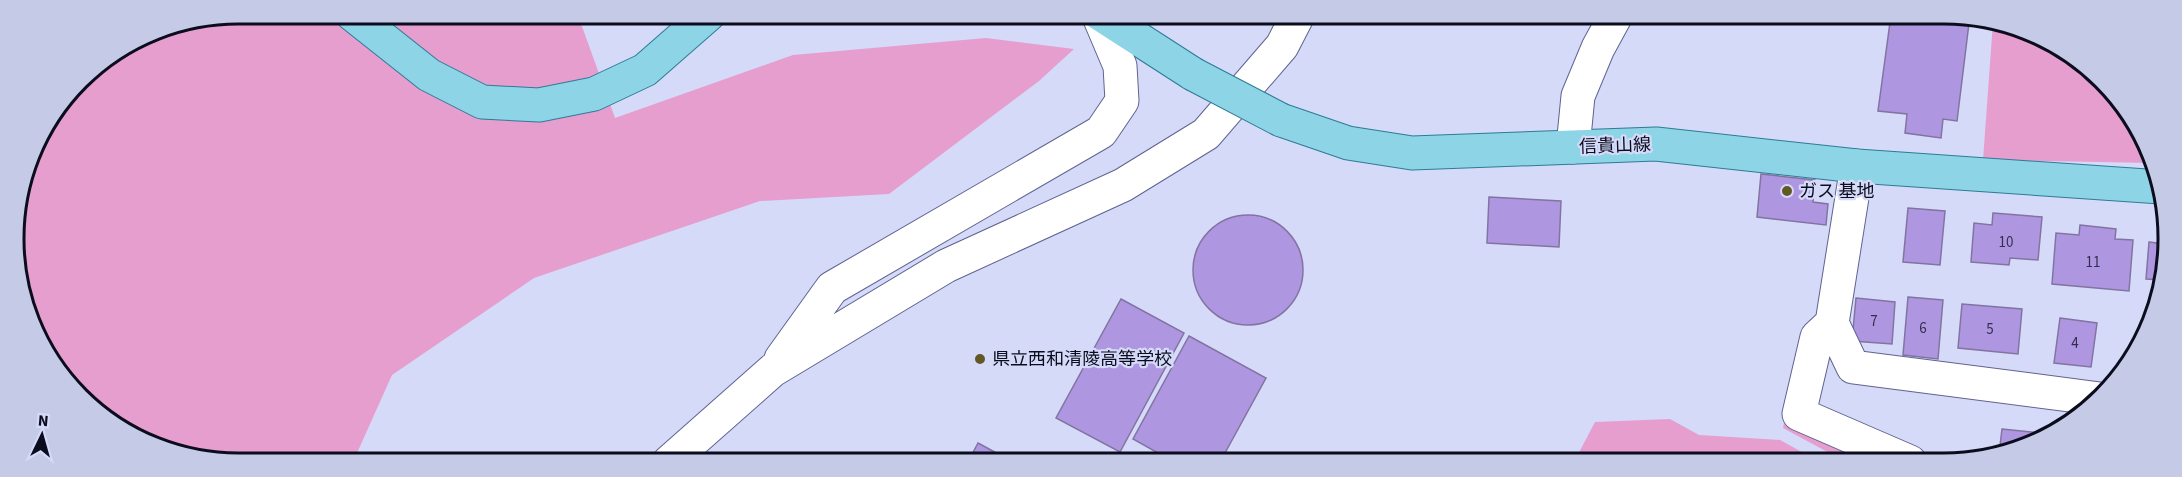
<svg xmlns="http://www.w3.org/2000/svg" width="2182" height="477" viewBox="0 0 2182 477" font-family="'Source Sans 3','Noto Sans JP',sans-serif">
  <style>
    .green { fill: #e69ecf }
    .building { fill: #af96e1; stroke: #8274a1; stroke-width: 1.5 }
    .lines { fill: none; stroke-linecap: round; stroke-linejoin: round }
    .minor-casing { stroke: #5f6390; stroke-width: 35 }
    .major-casing { stroke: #2d7b95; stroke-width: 35 }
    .minor { stroke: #fff; stroke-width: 33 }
    .major { stroke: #8cd4e6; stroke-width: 33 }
    .major-bridge-casing { stroke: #2d7b95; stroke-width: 35; stroke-linecap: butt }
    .major-bridge { stroke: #8cd4e6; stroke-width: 33 }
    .poi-dot { fill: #615824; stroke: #d5daf9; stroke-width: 2 }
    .labels { text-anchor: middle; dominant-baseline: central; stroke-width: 4.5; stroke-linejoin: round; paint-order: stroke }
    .number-label { font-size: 15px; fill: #342e4e }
    .street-label { font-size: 18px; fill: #0b0c1d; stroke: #d5daf9 }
    .poi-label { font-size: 18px; fill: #0b0c1d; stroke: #d5daf9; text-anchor: start }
    .rim { fill: none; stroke: #0b0c1d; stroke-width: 3 }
  </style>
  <rect width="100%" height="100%" fill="#d5daf9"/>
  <!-- green -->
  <path class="green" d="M238 14H568L579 18 615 118 793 55 986 38 1074 49 1039 81 889 194 760 201 534 278 392 375 353 462H209L126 433 60 376 21 297 14 223 37 139 90 70 153 31Z
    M1993 22 2056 44 2122 102 2152 163 1983 160Z
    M1786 412 1884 462H1846L1783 428Z
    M1670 419 1699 435 1780 440 1820 462H1574L1595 422Z"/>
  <!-- building -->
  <path class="building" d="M1891 15H1970L1957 121 1943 119 1941 138 1905 133 1907 114 1878 111Z
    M1761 174 1815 180 1813 202 1828 204 1826 225 1757 217Z
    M1489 197 1561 201 1559 247 1487 243Z
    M1908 208 1945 211 1940 265 1903 262Z
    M1993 213 2042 217 2038 260 2010 258 2009 265 1971 262 1974 223 1992 225Z
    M1193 270a55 55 0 1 1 110 0a55 55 0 1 1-110 0Z
    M2080 225 2116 229 2115 239 2133 240 2129 291 2052 284 2056 233 2079 235Z
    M2149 242 2165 244 2167 268 2163 280 2146 279Z
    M1908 297 1943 300 1938 359 1903 355Z
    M1856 298 1895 302 1892 344 1852 341Z
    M1121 299 1184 333 1120 452 1056 418Z
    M1962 304 2022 309 2018 354 1958 348Z
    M2060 318 2097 323 2091 367 2054 363Z
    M1189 336 1266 378 1220 462H1174L1133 439Z
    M2002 429 2052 434 2043 440 1999 454Z
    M978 443 1013 462H968Z"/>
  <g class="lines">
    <!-- minor casing -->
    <g class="minor-casing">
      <path id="minor" d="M1573 147 1578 96 1598 48 1616 15
        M1857 166 1832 323 1853 367 2100 399
        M1832 323 1817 337 1799 414 1910 462
        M781 359 832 288 1101 132 1122 101 1120 66 1098 14
        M669 462 773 370 946 266 1123 185 1206 134 1282 46 1298 15"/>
    </g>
    <!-- major casing -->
    <g class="major-casing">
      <path id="major" d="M352 14 429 75 482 102 539 105 594 94 645 70 709 14
        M1100 14 1193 74
        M1281 120 1348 143 1412 153 1656 144 1857 166 2161 187"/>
    </g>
    <!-- minor -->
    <use href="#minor" class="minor"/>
    <!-- major -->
    <use href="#major" class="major"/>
    <!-- major-bridge casing -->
    <g class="major-bridge-casing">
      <path id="major-bridge" d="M1193 74 1281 120"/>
    </g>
    <!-- major-bridge -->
    <use href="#major-bridge" class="major-bridge"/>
  </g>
  <!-- markers -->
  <g class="poi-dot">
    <circle cx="1787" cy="191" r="6"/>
    <circle cx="980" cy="359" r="6"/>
  </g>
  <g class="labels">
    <!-- number labels -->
    <g class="number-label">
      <text x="2006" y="242">10</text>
      <text x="2093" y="262">11</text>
      <text x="1874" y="321">7</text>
      <text x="1923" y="328">6</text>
      <text x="1990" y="329">5</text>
      <text x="2075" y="343">4</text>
    </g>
    <!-- street labels -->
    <g class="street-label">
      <text transform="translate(1615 146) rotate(-2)">信貴山線</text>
    </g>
    <!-- poi labels -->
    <g class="poi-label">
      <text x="1799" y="191">ガス 基地</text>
      <text x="992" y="359">県立西和清陵高等学校</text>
    </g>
  </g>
  <!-- crop -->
  <path d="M0 0H2182V477H0ZM238 24H1944A214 214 0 0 1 2158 238V239A214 214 0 0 1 1944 453H238A214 214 0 0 1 24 239V238A214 214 0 0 1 238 24Z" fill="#c5cae7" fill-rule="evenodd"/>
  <path class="rim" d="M238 24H1944A214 214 0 0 1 2158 238V239A214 214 0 0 1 1944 453H238A214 214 0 0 1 24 239V238A214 214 0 0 1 238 24Z"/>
  <!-- north arrow -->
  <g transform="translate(42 435) rotate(5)" stroke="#d5daf9" stroke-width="4.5" paint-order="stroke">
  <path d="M0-4.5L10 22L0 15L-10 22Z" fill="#0b0c1d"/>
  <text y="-9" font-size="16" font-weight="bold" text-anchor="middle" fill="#0b0c1d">N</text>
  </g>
</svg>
